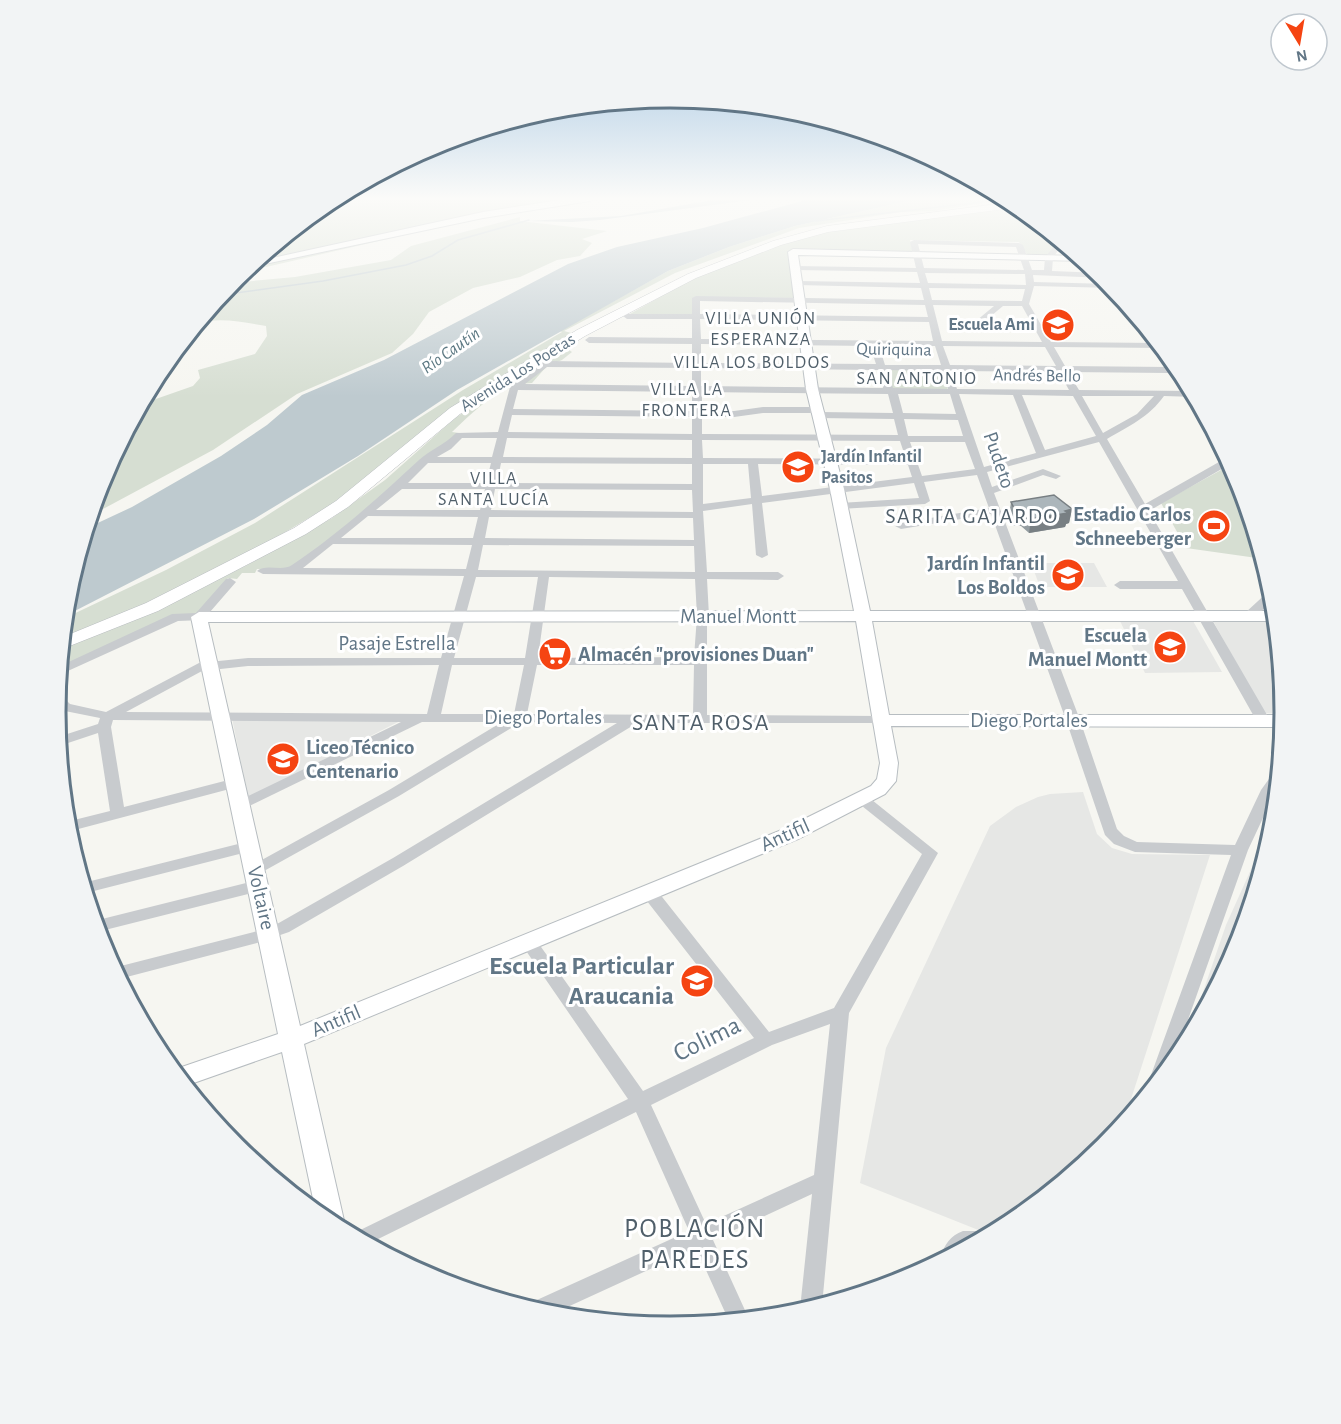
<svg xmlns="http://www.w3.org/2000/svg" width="1341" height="1424" viewBox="0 0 1341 1424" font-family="'Alegreya Sans',sans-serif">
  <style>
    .built { fill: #e6e7e5 }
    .green { fill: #d6ded2 }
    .water { fill: #becacf }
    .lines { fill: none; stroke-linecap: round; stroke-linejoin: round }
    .stream { stroke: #becacf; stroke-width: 1.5 }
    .secondary-casing { stroke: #b7bdc1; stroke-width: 2 }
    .primary-casing { stroke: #b8bcc0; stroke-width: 1 }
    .street { fill: #c8cbce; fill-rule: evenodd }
    .secondary { fill: #fff; fill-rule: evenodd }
    .primary { fill: #fff; fill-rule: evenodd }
    .wall { fill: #949da1 }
    .shaded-wall { fill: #787f83 }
    .building { fill: #acb6bb; stroke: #787f83; stroke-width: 1.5 }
    .labels { text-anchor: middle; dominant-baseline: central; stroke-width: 6; stroke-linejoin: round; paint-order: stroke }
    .far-neighbourhood-label { font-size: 18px; letter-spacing: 1.5px; fill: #505f6a; stroke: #fff }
    .far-poi-label { font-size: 18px; font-weight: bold; fill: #617686; stroke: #fff; text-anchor: end }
    .far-street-label { font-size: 18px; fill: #617686; stroke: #fff }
    .far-water-label { font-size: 18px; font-style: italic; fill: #5d7983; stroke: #fff }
    .street-label { font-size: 21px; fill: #617686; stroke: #fff }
    .poi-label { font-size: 21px; font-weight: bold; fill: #617686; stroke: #fff; text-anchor: end }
    .neighbourhood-label { font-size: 22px; letter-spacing: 1.5px; fill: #505f6a; stroke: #fff }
    .quarter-label { font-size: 24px; letter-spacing: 1.5px; fill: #505f6a; stroke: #fff }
    .near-poi-label { font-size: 26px; font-weight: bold; fill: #617686; stroke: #fff; text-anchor: end }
    .near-street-label { font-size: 26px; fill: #617686; stroke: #fff }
    .near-neighbourhood-label { font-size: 27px; letter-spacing: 1.5px; fill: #505f6a; stroke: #fff }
    .rim { fill: none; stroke: #617686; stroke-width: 3 }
  </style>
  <rect width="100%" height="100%" fill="#f6f6f1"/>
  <!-- built -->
  <path class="built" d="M1031 563H1094L1107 587H1040Z
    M1276 618 1285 712V714L1264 713 1212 619Z
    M1193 621 1222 672 1145 673 1120 621Z
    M232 718 402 720 248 798Z
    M1083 792 1097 834 1112 848 1132 854 1210 855 1122 1127 1105 1147 1012 1224 991 1235 860 1183 886 1048 990 826 1016 807 1038 797 1050 794Z
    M1275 816 1274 832 1239 948 1182 1053 1226 925Z"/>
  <!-- green -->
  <path class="green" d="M334 198H620L543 206 483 217 266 267 247 268Z
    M922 198 1008 199 934 211 901 212 799 228 675 273 564 331 575 334 463 401 362 482 329 506 282 534 154 603 63 638 65 618 166 570 255 523 463 390 562 332 560 331 668 271 729 247 795 226Z
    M1019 206 1059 239 1048 256H1028L1019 242 910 240 913 253 792 251 798 298 695 297 696 316 628 315 694 278 777 246 831 230Z
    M520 217V221L607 231 582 239 592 243 580 256 557 260 520 277 473 288 429 312 413 334 392 353 297 394 213 450 90 516 102 476 119 445 125 443 153 400 193 386 200 378 198 370 255 354 267 336 266 326C243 322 220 317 198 323L231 283 295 277 391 260 411 246Z
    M566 348 572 352 562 360 547 366 532 383C499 384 476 410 452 432L459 433 328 541 287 570 257 569 255 573H242L237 579 228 578 198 612 60 669 62 649 153 611 247 565 332 518 385 480 455 418Z
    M886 369H941L948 390 891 389Z
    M1232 464 1239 477 1264 559 1186 548 1161 503Z"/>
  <!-- water -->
  <path class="water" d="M724 198H765L600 220 572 222 527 221 621 216Z
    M813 198H922L795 226 729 247 668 271 457 390 358 456 254 519 65 616 67 592 87 528 132 507 221 456 267 425 302 395 384 360 568 264 617 247 703 228Z"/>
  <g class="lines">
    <!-- stream -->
    <path class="stream" d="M816 221 1008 199
      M221 295 323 281 406 265 432 256 458 240 529 220"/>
    <!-- secondary casing -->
    <g class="secondary-casing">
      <path id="secondary" d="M573 198H595L590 201 483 218 246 268 254 262 483 212Z
        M793 249 1079 256 1086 261 798 255 818 389 844 489 870 611H1276V621H872L889 715H1285L1284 727 891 726 898 763 896 781 885 794 798 839 304 1044 345 1225 343 1231 316 1213 282 1052 185 1086 173 1070 278 1034 191 617 199 612 854 611 830 489 806 389 788 252ZM856 621 880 763 877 779 871 786 784 829 300 1026 208 622Z"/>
    </g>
    <!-- primary casing -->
    <g class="primary-casing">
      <path id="primary" d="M1014 202 1020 207 828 232 781 245 696 278 585 336 460 414 348 507 306 534 158 611 62 649 63 637 146 603 294 528 336 501 450 408 577 330 688 274 773 241 827 226Z"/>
    </g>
    <!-- street -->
    <path class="street" d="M1012 201 1014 204 972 209 969 207Z
      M1059 239 1063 243 1053 258 1052 271 1101 273 1106 278 1033 275 1034 282 1111 284 1114 288 1034 286 1029 304 1051 342 1160 343 1164 348 1054 347 1065 366 1168 367 1173 370 1168 373 1068 372 1079 390 1193 391 1196 397 1164 396C1149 417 1129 426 1107 439L1145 504 1226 458 1228 457 1232 463 1149 511 1270 720 1263 724 1256 720 1182 589H1120L1114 585 1120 581H1178L1099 442 987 472 992 487 1043 469 1061 476 1056 479 1043 475 994 493 1080 720 1117 829 1124 836 1137 842 1235 845 1261 790 1274 772 1280 771 1278 786 1248 850 1172 1065 1151 1092 1147 1086 1231 855 1135 852 1114 844 1105 835 1066 720 991 514 901 529 895 526 901 523 989 508 977 475 924 482 930 501 925 504 840 509 835 506 840 503 919 498 914 483 762 503 768 555 762 558 756 555 752 504 703 511 707 572H778L784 576 778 580 707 579 709 616 707 623V715L881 716 886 717 888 720 886 723H637L403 866 289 932 257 943 119 979 113 968 254 932 277 924 393 858 617 723 521 722 399 796 255 876 249 875 247 871 249 867 389 790 502 722H422L241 810 234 805 236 802 401 722 113 720 111 727 124 807 236 778 243 783 241 786 67 832 66 822 110 811 98 733 59 746 58 737 98 724 100 718 60 710 56 706 57 695 62 696 70 704 106 712 199 663 248 658H441L464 576 263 574 257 571C266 563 282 572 292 565 337 535 379 497 419 460 430 450 444 445 456 433L498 432 510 387 541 363 548 361 692 363V344L589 343 585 340 589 337 692 338V319H627L623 316 624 314H692V298L696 296 924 300 921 288 798 285 794 283 798 281 920 283 917 272 796 270 792 268 796 266 916 268 910 242 914 240 1019 243 1023 245 1032 270H1044L1045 258ZM918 244 1016 247 1024 270 924 268ZM925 273 1025 274 1026 285 928 283ZM929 288 1025 289 1022 301 932 300ZM700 301 925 305 928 317 700 314ZM933 305 994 306 976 321V325L979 326 1003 306H1022L1042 342 942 341ZM700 319 929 322 933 341 701 339ZM701 344 870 346 876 364 701 363ZM879 346H935L941 365H885ZM943 346 1045 347 1056 366 950 365ZM547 367 692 368V386L525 384ZM701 368 878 370 883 388 701 386ZM887 370 942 371 948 389 893 388ZM951 371 1059 372 1069 390 957 389ZM518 390 692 392V411L513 409ZM702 392 888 394 893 413 820 412 822 410 817 407H763L734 411H702ZM898 394H950L956 414 903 413ZM959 394 1013 395 1036 453 984 467ZM1022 395 1073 396 1096 436 1045 450ZM1082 396H1154L1137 414 1103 433ZM763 413H815L813 415 818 418 894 419 898 435 702 434V417H734ZM512 415 692 417V434L508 432ZM904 419 958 420 963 436H908ZM462 438H497L492 457H437L451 449ZM507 438 692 440V458L503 457ZM702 440 900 441 906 459 703 458ZM910 442H965L975 469 922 476ZM428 463H491L486 483H408ZM501 463 692 464V484L497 483ZM703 464H748L751 498 703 504ZM758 464 908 465 912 477 762 496ZM402 489H485L480 510H376ZM495 489 692 490 693 512 491 510ZM368 516 478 517 473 538H341ZM489 517 693 518 694 540 485 538ZM333 544 472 545 466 569 303 568ZM483 545 694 546 695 572 478 570ZM476 577H538L525 658H454ZM549 577 695 579 697 616 694 657 538 658ZM439 665 427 714 126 712 202 671 248 666ZM452 665H524L514 714H441ZM537 665H694L693 715 527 714Z
      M230 578 236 582 203 620 178 621 59 675 60 666 172 614 196 613 226 579Z
      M1270 590H1273L1274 599 1253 619H1245L1243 616 1245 613Z
      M862 794 867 796 938 853 849 1013 822 1306 802 1312 800 1309 812 1194 713 1240 749 1319 729 1321 696 1248 550 1315 527 1308 528 1304 689 1231 636 1112 368 1244 350 1235 628 1099 522 945 520 941 522 937 528 935 534 937 643 1091 754 1038 643 896 641 892 643 888H655L769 1032 834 1008 922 854 857 802 855 799ZM830 1024 814 1175 706 1224 651 1105 772 1045Z
      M250 841 255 842 258 846 255 850 86 893 83 883Z
      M258 880 264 882 266 886 264 890 97 932 94 921Z
      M963 1231H981L989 1236 942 1261 940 1257C945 1244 950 1236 963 1231Z"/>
    <!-- secondary -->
    <use href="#secondary" class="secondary"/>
    <!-- primary -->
    <use href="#primary" class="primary"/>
  </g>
  <!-- wall -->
  <path class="wall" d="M1011 502 1072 509 1069 523 1066 524 1065 527 1029 533 1021 526H1014L1009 516Z"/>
  <!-- shaded-wall -->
  <path class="shaded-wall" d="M1072 509 1069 523 1066 524 1065 527 1029 533 1031 519Z"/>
  <!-- building -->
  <path class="building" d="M1054 495 1072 509 1065 511 1068 513 1031 519 1023 512H1016L1011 502Z"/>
  <!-- sky -->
  <linearGradient id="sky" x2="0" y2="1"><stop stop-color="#97bdde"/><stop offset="0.5" stop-color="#fbfbf9"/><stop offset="1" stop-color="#fbfbf9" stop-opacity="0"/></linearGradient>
  <rect width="1341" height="397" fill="url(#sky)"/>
  <!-- icons -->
  <defs>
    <g id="school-disc" transform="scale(1.725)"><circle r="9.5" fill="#f54412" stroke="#fff"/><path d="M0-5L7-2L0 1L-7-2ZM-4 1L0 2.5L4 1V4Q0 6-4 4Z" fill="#fff"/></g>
    <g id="stadium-disc" transform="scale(1.725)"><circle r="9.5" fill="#f54412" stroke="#fff"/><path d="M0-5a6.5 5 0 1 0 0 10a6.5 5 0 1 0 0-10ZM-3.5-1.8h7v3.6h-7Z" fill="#fff"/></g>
    <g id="supermarket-disc" transform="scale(1.725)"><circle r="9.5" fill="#f54412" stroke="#fff"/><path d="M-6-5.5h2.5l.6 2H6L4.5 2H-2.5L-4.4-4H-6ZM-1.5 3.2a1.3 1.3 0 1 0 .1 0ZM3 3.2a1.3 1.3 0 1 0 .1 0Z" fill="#fff"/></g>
  </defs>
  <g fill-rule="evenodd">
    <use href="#school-disc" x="1058" y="325"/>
    <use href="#school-disc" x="798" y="467"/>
    <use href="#stadium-disc" x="1214" y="526"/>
    <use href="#school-disc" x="1068" y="575"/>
    <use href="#school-disc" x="1170" y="647"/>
    <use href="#supermarket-disc" x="555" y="654"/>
    <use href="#school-disc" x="283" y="759"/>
    <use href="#school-disc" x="697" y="981"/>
  </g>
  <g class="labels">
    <!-- far-neighbourhood labels -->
    <g class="far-neighbourhood-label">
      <text x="761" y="319">VILLA UNIÓN<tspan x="761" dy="21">ESPERANZA</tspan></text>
      <text x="752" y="363">VILLA LOS BOLDOS</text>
      <text x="917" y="379">SAN ANTONIO</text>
      <text x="687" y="390">VILLA LA<tspan x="687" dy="21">FRONTERA</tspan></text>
      <text x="494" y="479">VILLA<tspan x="494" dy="21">SANTA LUCÍA</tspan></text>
    </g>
    <!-- far-poi labels -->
    <g class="far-poi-label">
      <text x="1035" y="325">Escuela Ami</text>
      <text x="821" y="457" text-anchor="start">Jardín Infantil<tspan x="821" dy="21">Pasitos</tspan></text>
    </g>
    <!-- far-street labels -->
    <g class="far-street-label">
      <text transform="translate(894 350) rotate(1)">Quiriquina</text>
      <text transform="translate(518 373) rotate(-32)">Avenida Los Poetas</text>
      <text transform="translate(1037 376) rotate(1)">Andrés Bello</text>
    </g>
    <!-- far-water labels -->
    <g class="far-water-label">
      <text transform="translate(451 351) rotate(-35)">Río Cautín</text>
    </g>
    <!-- street labels -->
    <g class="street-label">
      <text transform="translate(999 460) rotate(71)">Pudeto</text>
      <text x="738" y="616">Manuel Montt</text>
      <text x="397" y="643">Pasaje Estrella</text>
      <text x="543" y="717">Diego Portales</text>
      <text x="1029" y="720">Diego Portales</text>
      <text transform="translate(785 835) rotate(-24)">Antifil</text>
      <text transform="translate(261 898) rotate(77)">Voltaire</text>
      <text transform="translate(336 1021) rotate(-23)">Antifil</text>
    </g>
    <!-- poi labels -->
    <g class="poi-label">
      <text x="1191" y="514">Estadio Carlos<tspan x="1191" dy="24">Schneeberger</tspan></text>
      <text x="1045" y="563">Jardín Infantil<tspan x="1045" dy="24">Los Boldos</tspan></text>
      <text x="1147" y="635">Escuela<tspan x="1147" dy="24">Manuel Montt</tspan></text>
      <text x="578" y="654" text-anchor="start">Almacén "provisiones Duan"</text>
      <text x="306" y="747" text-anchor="start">Liceo Técnico<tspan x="306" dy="24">Centenario</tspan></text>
    </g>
    <!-- neighbourhood labels -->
    <g class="neighbourhood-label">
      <text x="972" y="516">SARITA GAJARDO</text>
    </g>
    <!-- quarter labels -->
    <g class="quarter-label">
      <text x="701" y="723">SANTA ROSA</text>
    </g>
    <!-- near-poi labels -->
    <g class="near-poi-label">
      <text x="674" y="966">Escuela Particular<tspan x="674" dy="30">Araucania</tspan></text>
    </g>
    <!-- near-street labels -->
    <g class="near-street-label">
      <text transform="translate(707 1039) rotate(-26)">Colima</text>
    </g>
    <!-- near-neighbourhood labels -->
    <g class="near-neighbourhood-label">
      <text x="695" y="1228">POBLACIÓN<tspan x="695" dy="31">PAREDES</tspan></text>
    </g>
  </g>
  <!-- crop -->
  <path d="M0 0H1341V1424H0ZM66 712a604 604 0 1 1 1208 0a604 604 0 1 1-1208 0Z" fill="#f2f4f5" fill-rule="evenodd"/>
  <path class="rim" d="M66 712a604 604 0 1 1 1208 0a604 604 0 1 1-1208 0Z"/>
  <!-- north arrow -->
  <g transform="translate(1299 42) rotate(169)"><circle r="28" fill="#ffffff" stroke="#c0c8cf" stroke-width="1.5"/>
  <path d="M0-4.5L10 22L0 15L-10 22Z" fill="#f54412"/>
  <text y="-9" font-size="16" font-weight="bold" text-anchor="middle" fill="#617686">N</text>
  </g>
</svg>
